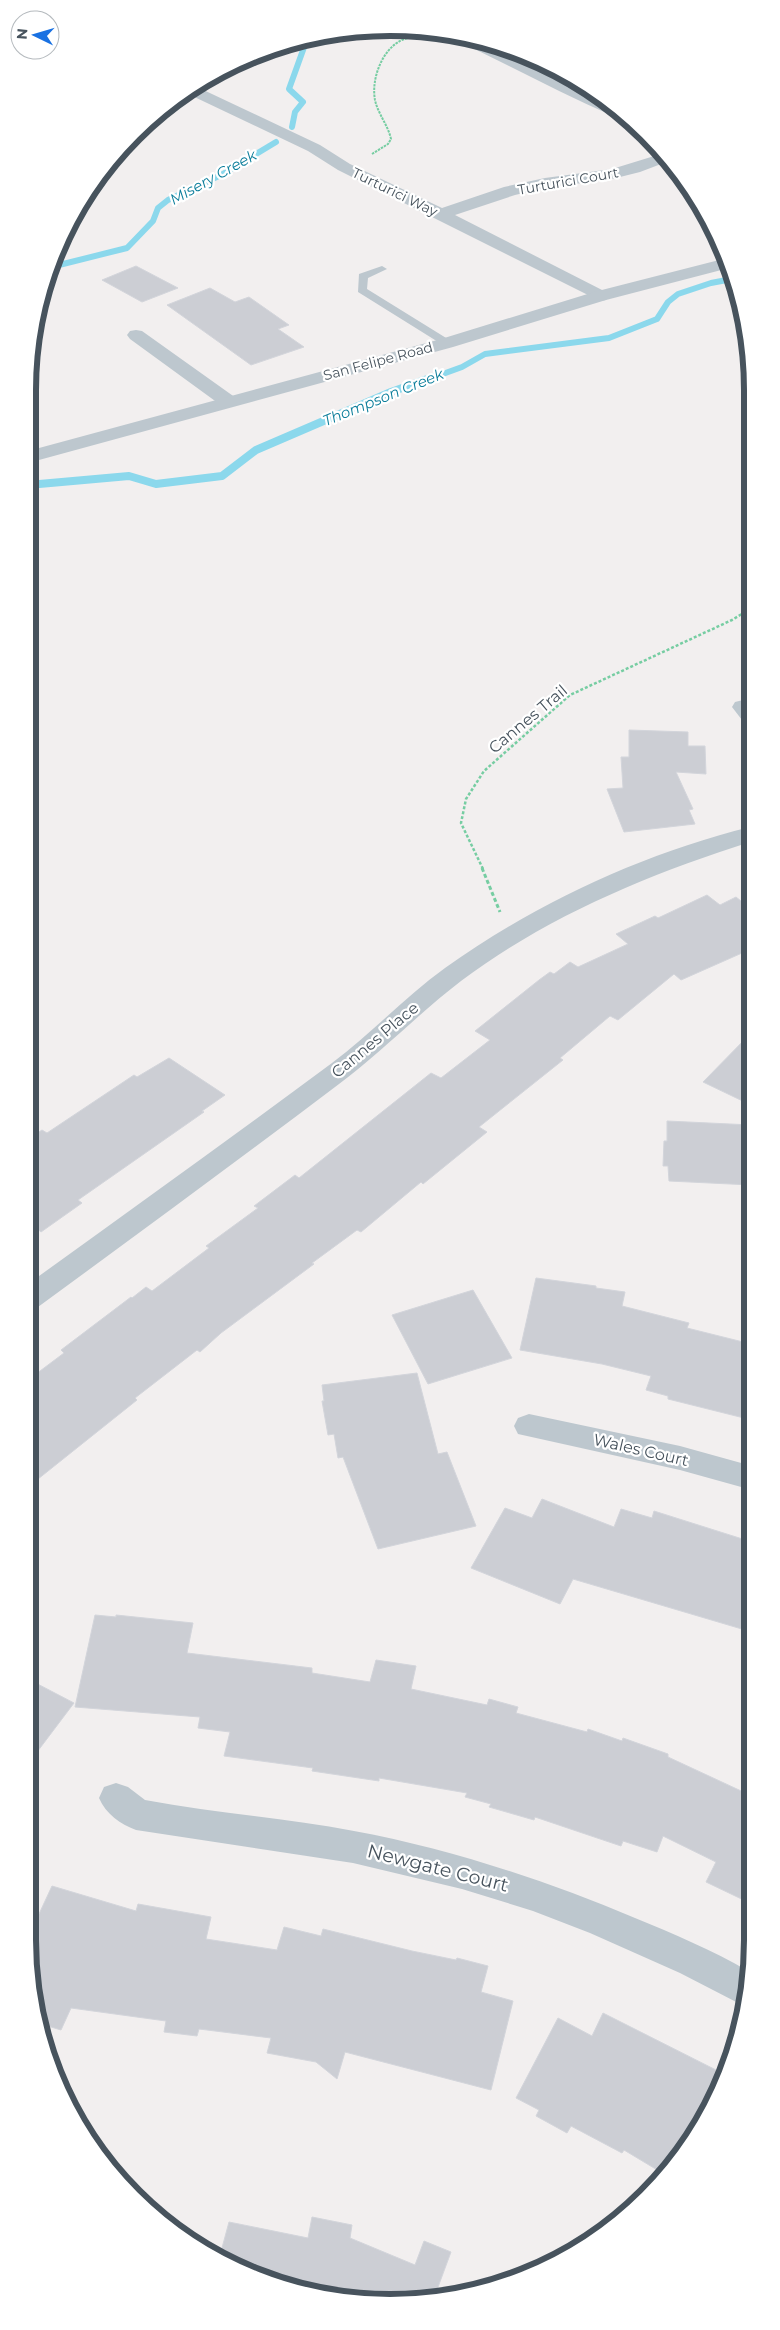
<svg xmlns="http://www.w3.org/2000/svg" width="780" height="2330" viewBox="0 0 780 2330" font-family="Montserrat,sans-serif">
  <style>
    .lines { fill: none; stroke-linecap: round; stroke-linejoin: round }
    .stream-far1 { stroke: #8bd8ec; stroke-width: 6 }
    .stream { stroke: #8bd8ec; stroke-width: 8 }
    .building { fill: #ccced4; stroke: #d3d5db }
    .path-far2 { stroke: #76cda2; stroke-width: 2; stroke-dasharray: 2.5 1; stroke-linecap: butt }
    .path-far1 { stroke: #76cda2; stroke-width: 2.5; stroke-dasharray: 3 2; stroke-linecap: butt }
    .path { stroke: #76cda2; stroke-width: 3; stroke-dasharray: 4 2.5; stroke-linecap: butt }
    .service { fill: #bdc7ce; fill-rule: evenodd }
    .minor { fill: #bdc7ce; fill-rule: evenodd }
    .tertiary { fill: #bdc7ce; fill-rule: evenodd }
    .labels { text-anchor: middle; dominant-baseline: central; stroke-width: 4.5; stroke-linejoin: round; paint-order: stroke }
    .far-street-label { font-size: 14px; fill: #47535d; stroke: #fff }
    .far-water-label { font-size: 15px; font-style: italic; fill: #0c7e9b; stroke: #fff }
    .street-label { font-size: 16px; fill: #47535d; stroke: #fff }
    .near-street-label { font-size: 19px; fill: #47535d; stroke: #fff }
    .rim { fill: none; stroke: #47535d; stroke-width: 6 }
  </style>
  <rect width="100%" height="100%" fill="#f2efef"/>
  <g class="lines">
    <!-- stream-far1 -->
    <path class="stream-far1" d="M292 127 295 112 303 102 289 89 307 39
      M51 267 127 248 153 221 158 208 168 200 223 174 276 142
      M429 379 462 367 485 354 609 338 657 319 668 302 678 294 711 283 732 279"/>
    <!-- stream -->
    <path class="stream" d="M28 485 129 476 156 484 222 476 256 450 391 392 433 377"/>
  </g>
  <!-- building -->
  <path class="building" d="M136 266 178 288 142 302 102 280Z
    M210 288 235 302 249 297 289 325 278 329 304 347 251 365 167 305Z
    M629 730 688 732V746H705L706 774 676 772 693 809 689 810 695 824 624 832 607 789 623 788 621 757H629Z
    M707 895 720 905 736 897 751 909V949L681 980 674 974 618 1020 610 1016 560 1058 563 1060 479 1127 487 1132 423 1184 421 1182 361 1232 357 1230 312 1263 314 1264 221 1333 200 1352 197 1350 135 1398 137 1400 28 1487V1380L64 1353 61 1350 131 1297 132 1298 146 1287 152 1291 209 1248 206 1246 258 1208 254 1206 295 1175 299 1178 431 1073 441 1078 490 1040 475 1031 539 980 550 972 554 974 570 962 578 967 628 944 616 934 655 916 658 918Z
    M751 1033V1105L703 1082Z
    M169 1058 225 1095 202 1111 204 1112 78 1200 82 1203 41 1232 28 1221V1139L42 1130 47 1133 134 1075 137 1077Z
    M667 1121 751 1125V1185L669 1181 668 1166H663L664 1141H667Z
    M536 1278 596 1286V1288L625 1292 622 1306 689 1323 687 1328 751 1344 752 1420 668 1399V1396L646 1390 651 1376 602 1364 520 1350Z
    M473 1290 512 1358 428 1384 392 1315Z
    M417 1373 438 1454 447 1452 476 1526 378 1549 343 1457 338 1458 334 1434 328 1435 322 1401H324L322 1385Z
    M542 1499 614 1527 621 1509 652 1518 654 1511 752 1542V1632L573 1579 560 1604 471 1568 505 1508 532 1518Z
    M95 1615 116 1617V1615L193 1623 187 1653 312 1668V1673L370 1682 376 1660 416 1666 411 1689 487 1705 489 1699 518 1707 516 1713 587 1732 588 1729 622 1741 623 1738 668 1754V1757L752 1796V1904L706 1882 716 1862 663 1836 657 1852 623 1841 621 1846 535 1817 534 1820 489 1807 491 1804 465 1797 467 1793 379 1778V1781L312 1771 313 1768 224 1756 230 1732 198 1728 200 1717 75 1707Z
    M28 1679 74 1703 28 1764Z
    M52 1886 136 1911 138 1904 211 1917 206 1939 277 1950 284 1927 321 1936 323 1929 412 1951 456 1960 457 1958 488 1966 481 1992 513 2001 491 2090 345 2052 337 2079 316 2062 267 2053 271 2038 199 2029 197 2036 164 2032 166 2021 71 2008 61 2030 38 2023 34 2010 28 1940V1910L39 1914Z
    M603 2013 722 2073 691 2142 664 2174 624 2150 622 2153 571 2126 567 2133 536 2116 539 2110 516 2098 558 2018 592 2036Z
    M312 2217 352 2225 350 2238 415 2265 424 2241 451 2252 434 2298 413 2302 342 2299 229 2265 219 2259 229 2222 308 2238Z"/>
  <g class="lines">
    <!-- path-far2 -->
    <path class="path-far2" d="M372 154 388 144 391 139C388 125 378 114 375 100 371 79 382 49 402 40 412 36 423 37 433 37"/>
    <!-- path-far1 -->
    <path class="path-far1" d="M483 869 461 823 466 799 484 771 570 695 732 620 750 609"/>
    <!-- path -->
    <path class="path" d="M482 868 500 912"/>
    <!-- service -->
    <path class="service" d="M382 266 387 269 368 278 367 289 451 341V345H443L358 292 359 274Z"/>
    <!-- minor -->
    <path class="minor" d="M449 34 476 38 535 66 570 86 606 102 623 117 613 116C558 92 506 63 451 38Z
      M195 86 320 145 350 164 442 208 504 187 545 178 612 169 664 153 669 161 640 172 612 179 545 188 515 195 455 215 606 292 609 296 606 300 600 301 338 170 308 151 186 93Z
      M136 330 142 331 236 398 238 402 236 406H222L130 339 127 335 130 331Z
      M743 700 750 702V722L742 720 732 707 735 702Z
      M750 827V842C647 875 548 916 461 981 419 1013 382 1052 339 1084 240 1159 139 1233 38 1307L28 1310V1284C129 1211 231 1138 332 1063 372 1033 405 997 445 968 536 903 642 854 750 827Z
      M529 1414 680 1446 752 1466V1490L680 1470 518 1434 514 1426 518 1418Z
      M116 1783 128 1787 145 1800C214 1813 285 1818 354 1831 451 1849 544 1880 635 1918 674 1934 712 1950 748 1971L744 2006 680 1973 590 1933 533 1911 462 1889 353 1863 136 1830C120 1824 106 1814 99 1798L104 1787Z"/>
    <!-- tertiary -->
    <path class="tertiary" d="M727 258 729 268 606 300 453 347 28 463V451L441 339 594 292Z"/>
  </g>
  <g class="labels">
    <!-- far-street labels -->
    <g class="far-street-label">
      <text transform="translate(568 181) rotate(-10)">Turturici Court</text>
      <text transform="translate(395 192) rotate(26)">Turturici Way</text>
      <text transform="translate(378 361) rotate(-15)">San Felipe Road</text>
    </g>
    <!-- far-water labels -->
    <g class="far-water-label">
      <text transform="translate(213 177) rotate(-29)">Misery Creek</text>
      <text transform="translate(383 397) rotate(-22)">Thompson Creek</text>
    </g>
    <!-- street labels -->
    <g class="street-label">
      <text transform="translate(528 719) rotate(-40)">Cannes Trail</text>
      <text transform="translate(375 1040) rotate(-40)">Cannes Place</text>
      <text transform="translate(641 1450) rotate(13)">Wales Court</text>
    </g>
    <!-- near-street labels -->
    <g class="near-street-label">
      <text transform="translate(438 1868) rotate(14)">Newgate Court</text>
    </g>
  </g>
  <!-- crop -->
  <path d="M0 0H780V2330H0ZM390 36H390A354 354 0 0 1 744 390V1940A354 354 0 0 1 390 2294H390A354 354 0 0 1 36 1940V390A354 354 0 0 1 390 36Z" fill="#fff" fill-rule="evenodd"/>
  <path class="rim" d="M390 36H390A354 354 0 0 1 744 390V1940A354 354 0 0 1 390 2294H390A354 354 0 0 1 36 1940V390A354 354 0 0 1 390 36Z"/>
  <!-- north arrow -->
  <g transform="translate(35 35) rotate(275)"><circle r="24" fill="#ffffff" stroke="#b5babe"/>
  <path d="M0-4L9 19L0 12L-9 19Z" fill="#1971e2"/>
  <text y="-8" font-size="14" font-weight="bold" text-anchor="middle" fill="#47535d">N</text>
  </g>
</svg>
